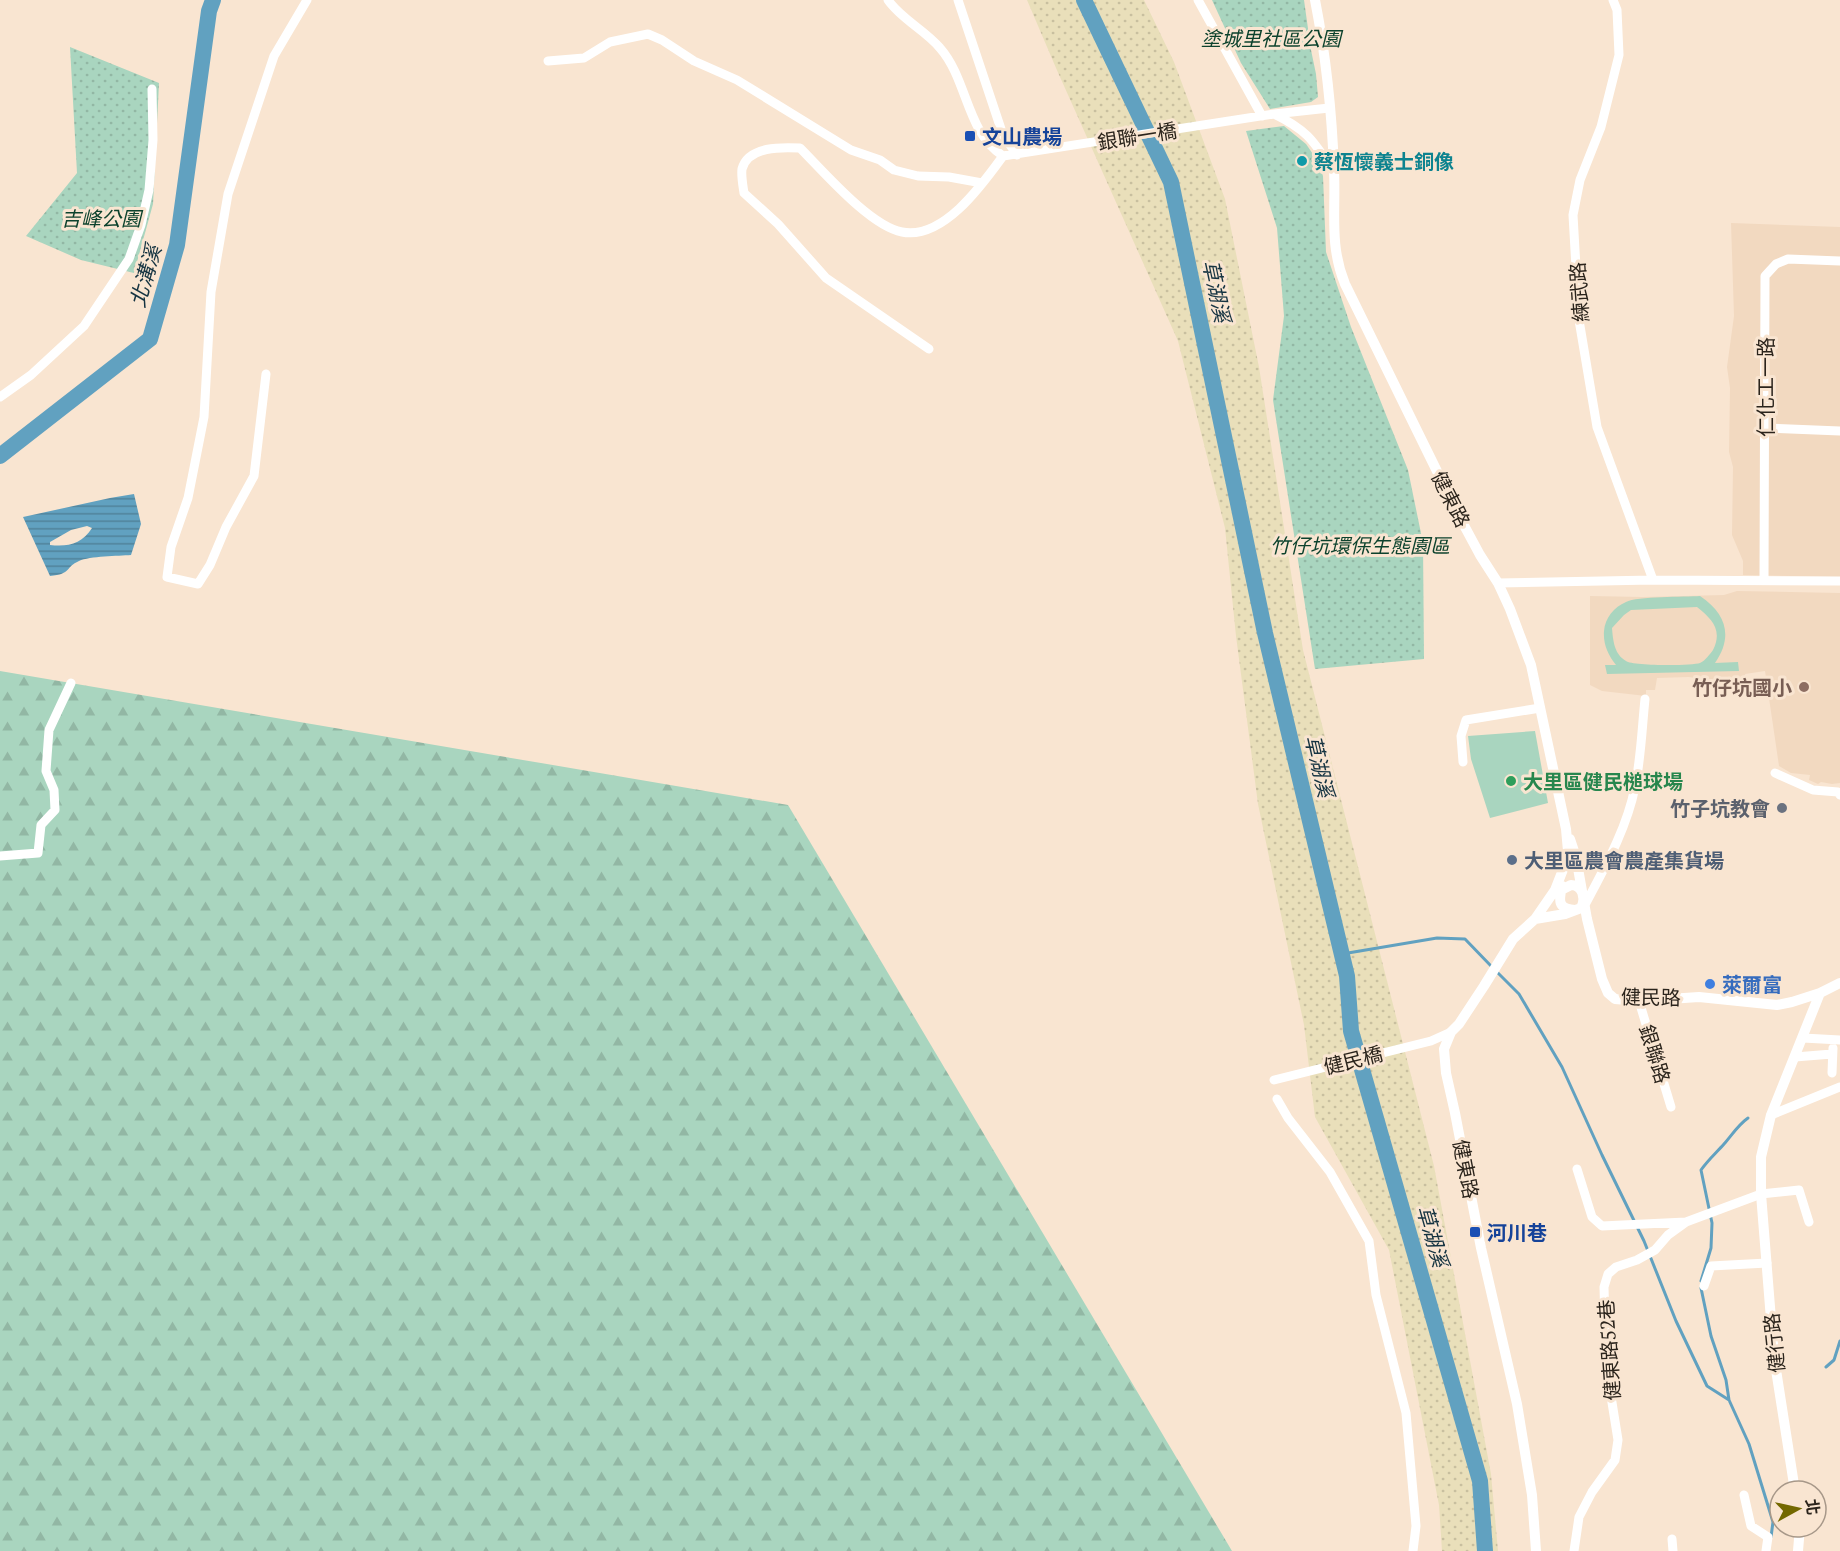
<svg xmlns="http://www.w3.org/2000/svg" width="1840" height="1551" viewBox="0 0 1840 1551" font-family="'PT Serif','Noto Sans TC',serif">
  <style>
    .built { fill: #f2d9c0 }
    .grass { fill: #a9d5bf; fill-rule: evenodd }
    .forest { fill: url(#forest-firs) }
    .sand { fill: url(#sand-dots) }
    .park { fill: url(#park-dots) }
    .water { fill: url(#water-rules); fill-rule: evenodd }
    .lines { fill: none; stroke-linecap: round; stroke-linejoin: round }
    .stream { stroke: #61a1c0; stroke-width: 3 }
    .river { stroke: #61a1c0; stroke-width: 16 }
    .minor { stroke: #fff; stroke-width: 9 }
    .tertiary { stroke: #fff; stroke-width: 10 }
    .transit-dot { fill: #1a4fb4; stroke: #f9e5d1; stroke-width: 2 }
    .culture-dot { fill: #0f9aa8; stroke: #f9e5d1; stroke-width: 2 }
    .education-dot { fill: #8d6e63; stroke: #f9e5d1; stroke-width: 2 }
    .leisure-dot { fill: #2e9e5b; stroke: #f9e5d1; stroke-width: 2 }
    .worship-dot { fill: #6b7280; stroke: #f9e5d1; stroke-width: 2 }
    .service-dot { fill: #5c6f8a; stroke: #f9e5d1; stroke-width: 2 }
    .shop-dot { fill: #3f7fe0; stroke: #f9e5d1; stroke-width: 2 }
    .labels { text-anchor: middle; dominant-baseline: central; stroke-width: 6; stroke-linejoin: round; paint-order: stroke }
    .park-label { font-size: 20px; font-style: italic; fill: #0c422d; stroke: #f9e5d1 }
    .transit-label { font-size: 20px; font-weight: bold; fill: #164399; stroke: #f9e5d1; text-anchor: start }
    .street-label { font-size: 20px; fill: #2b241c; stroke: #f9e5d1 }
    .culture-label { font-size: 20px; font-weight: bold; fill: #0d838f; stroke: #f9e5d1; text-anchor: start }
    .education-label { font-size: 20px; font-weight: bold; fill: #785e54; stroke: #f9e5d1; text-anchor: end }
    .leisure-label { font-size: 20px; font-weight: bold; fill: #27864d; stroke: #f9e5d1; text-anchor: start }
    .worship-label { font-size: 20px; font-weight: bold; fill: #5b616d; stroke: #f9e5d1; text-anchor: end }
    .service-label { font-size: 20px; font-weight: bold; fill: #4e5e75; stroke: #f9e5d1; text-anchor: start }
    .shop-label { font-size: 20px; font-weight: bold; fill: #366cbe; stroke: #f9e5d1; text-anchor: start }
    .water-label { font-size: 21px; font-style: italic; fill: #153341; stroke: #f9e5d1 }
  </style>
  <defs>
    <pattern id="forest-firs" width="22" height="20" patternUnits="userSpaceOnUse" patternTransform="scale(1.5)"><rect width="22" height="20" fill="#a9d5bf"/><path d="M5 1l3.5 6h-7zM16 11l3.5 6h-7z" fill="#92b7a4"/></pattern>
    <pattern id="sand-dots" width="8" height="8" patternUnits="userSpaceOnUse" patternTransform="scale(1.5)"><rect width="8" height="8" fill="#e9dfba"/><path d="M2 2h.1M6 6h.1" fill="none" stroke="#c8bf9f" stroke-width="1.8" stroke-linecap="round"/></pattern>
    <pattern id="park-dots" width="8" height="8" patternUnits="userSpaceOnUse" patternTransform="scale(1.5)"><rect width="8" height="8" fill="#a9d5bf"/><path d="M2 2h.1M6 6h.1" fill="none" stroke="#92b7a4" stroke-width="1.8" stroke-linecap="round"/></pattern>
    <pattern id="water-rules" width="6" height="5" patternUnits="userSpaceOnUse" patternTransform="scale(1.5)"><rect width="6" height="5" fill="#61a1c0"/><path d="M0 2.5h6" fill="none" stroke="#50839b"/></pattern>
  </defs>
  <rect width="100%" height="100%" fill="#f9e5d1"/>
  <!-- built -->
  <path class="built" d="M1731 223 1840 227V577L1743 575V561L1732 535 1733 467 1729 452 1730 388 1727 367 1734 316Z
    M1737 591 1840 593V783L1832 784 1821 782 1818 784 1809 780 1810 775 1791 773 1779 766 1765 671 1745 674 1747 683 1740 684V682L1727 683 1689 677 1657 678 1655 690H1646V696L1602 691 1590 685V596L1643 597 1724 595Z"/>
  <!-- grass -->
  <path class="grass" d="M1700 596C1727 614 1733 637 1715 663L1738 662 1739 671 1607 674 1605 665H1616C1608 655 1603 644 1604 631 1605 618 1614 607 1626 602 1637 596 1685 597 1700 596ZM1697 607C1712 619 1723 630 1713 650 1710 654 1705 661 1700 663 1692 666 1632 666 1626 661 1614 654 1613 640 1612 628L1624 615 1631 610Z
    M1535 731 1548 803 1490 818 1471 759 1468 736Z"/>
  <!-- forest -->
  <path class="forest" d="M0 671 788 805 1232 1551H0Z"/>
  <!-- sand -->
  <path class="sand" d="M1027 0H1144L1174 62 1225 199 1259 367 1303 650 1434 1166 1491 1474 1498 1551H1442L1439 1505 1389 1250 1315 1117 1304 1025 1258 804 1236 636 1225 528 1178 341 1056 68Z"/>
  <!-- park -->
  <path class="park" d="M1212 0H1304L1311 50 1316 74 1318 97 1311 102 1270 109 1241 63Z
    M70 47 159 83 153 204 134 273 81 260 26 236 77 173Z
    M1284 126 1306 144 1317 160 1323 176 1326 252 1351 327 1408 470 1423 543 1424 659 1315 669 1273 400 1284 316 1277 228 1246 131Z"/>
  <!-- water -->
  <path class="water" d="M134 494 141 524 131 555C118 556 90 556 79 561 65 567 72 574 50 576L23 517 110 498ZM87 526 92 528C82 544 68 547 50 545V542L71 530Z"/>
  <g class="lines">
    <!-- stream -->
    <path class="stream" d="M1342 954 1437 938 1465 939 1492 967
      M1497 972 1519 994 1562 1067 1602 1155 1644 1241 1676 1321 1707 1386 1729 1400 1749 1444 1773 1522 1771 1537
      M1701 1281 1711 1248 1712 1223 1701 1170C1708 1160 1716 1153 1724 1144 1732 1135 1738 1125 1748 1118
      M1701 1288 1711 1336 1726 1380 1729 1400
      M1826 1367 1834 1360 1840 1341"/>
    <!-- river -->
    <path class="river" d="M1084 0 1171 182 1265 633 1347 976 1351 1031 1480 1481 1485 1551
      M0 456 150 339 177 245 209 11 213 0"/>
    <!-- minor -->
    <path class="minor" d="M888 0C901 19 925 30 940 48 968 80 966 132 1003 156L1274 114 1329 108
      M958 0 1003 135 1017 155
      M1198 0 1262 116
      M1613 0 1617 10 1619 55 1601 127 1580 180 1573 215 1579 320 1597 427 1653 580
      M548 61 584 58 610 42 648 34 662 40 694 61 737 80 851 150 880 160 894 170 918 176 949 177 982 183
      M1274 114C1309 131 1314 142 1334 172
      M929 349 826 278 778 224 744 193C743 186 741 176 742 169 748 146 782 147 800 148 824 172 870 226 902 232 943 240 982 185 1003 156
      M266 374 254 476 226 527 210 565 198 584 167 577 171 547 188 498 204 417 211 292 228 194 274 56 307 0
      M0 397 31 375 84 326 129 259 141 225 149 190 153 140 152 89
      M1765 428 1840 431
      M1764 580 1765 276 1776 264 1788 259 1840 261
      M1498 583 1653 580 1840 581
      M1463 762 1461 736 1466 720 1540 708
      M1775 773 1813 790 1838 792 1840 795
      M0 856 38 853 41 825 55 810 54 790 46 771 49 730 71 683
      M1586 903C1605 867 1627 828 1635 787 1641 758 1642 728 1645 699
      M1639 1001 1671 1107
      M1803 1038 1840 1040
      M1795 1057 1832 1054
      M1832 1073 1833 1048
      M1274 1080 1431 1041 1451 1032
      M1277 1099 1288 1118 1330 1172 1369 1241 1376 1295 1406 1413 1416 1526 1413 1551
      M1771 1115 1840 1087
      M1577 1169 1592 1217 1602 1226 1686 1222
      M1704 1286 1711 1266 1767 1263
      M1744 1495 1751 1526 1768 1537 1766 1551
      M1672 1539 1673 1551
      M1574 1551 1579 1517 1592 1492 1615 1460 1618 1440 1606 1365 1604 1287 1608 1274 1616 1267 1637 1260 1655 1250 1668 1235 1686 1222 1761 1194 1799 1190 1809 1222"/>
    <!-- tertiary -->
    <path class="tertiary" d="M1315 0C1326 56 1332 114 1334 170 1336 211 1329 245 1345 284L1459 516 1480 555 1498 583 1510 609 1531 665 1566 829 1568 851 1566 862 1555 890 1535 919 1513 939 1484 986 1459 1024 1451 1032 1444 1049 1446 1073 1455 1113 1481 1248 1517 1404 1532 1495 1536 1551
      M1570 839 1576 857 1587 919 1602 979 1608 993 1615 999 1639 1001 1699 997 1777 1005 1792 1002 1820 993 1840 983
      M1562 886C1559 900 1557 909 1575 910
      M1535 919 1565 914 1581 908C1586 899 1583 885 1571 885L1561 890
      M1795 1491 1774 1357 1761 1194V1157L1771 1115 1820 993
      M1798 1551 1800 1527"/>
  </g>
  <!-- markers -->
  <g class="transit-dot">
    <rect x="964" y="130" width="12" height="12" rx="3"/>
    <rect x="1469" y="1226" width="12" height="12" rx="3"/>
  </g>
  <circle class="culture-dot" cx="1302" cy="161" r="6"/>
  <circle class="education-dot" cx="1804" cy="687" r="6"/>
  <circle class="leisure-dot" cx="1511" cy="781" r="6"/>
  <circle class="worship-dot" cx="1782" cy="808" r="6"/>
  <circle class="service-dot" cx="1512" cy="860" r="6"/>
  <circle class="shop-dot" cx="1710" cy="984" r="6"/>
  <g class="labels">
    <!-- park labels -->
    <g class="park-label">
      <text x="1271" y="38">塗城里社區公園</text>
      <text x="101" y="218">吉峰公園</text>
      <text x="1360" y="545">竹仔坑環保生態園區</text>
    </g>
    <!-- transit labels -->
    <g class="transit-label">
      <text x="982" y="136">文山農場</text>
      <text x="1487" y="1232">河川巷</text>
    </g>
    <!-- street labels -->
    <g class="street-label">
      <text transform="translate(1137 136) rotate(-9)">銀聯一橋</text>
      <text transform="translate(1579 292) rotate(-94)">練武路</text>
      <text transform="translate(1765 387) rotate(-90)">仁化工一路</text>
      <text transform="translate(1451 499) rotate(63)">健東路</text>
      <text transform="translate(1651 997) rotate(1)">健民路</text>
      <text transform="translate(1655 1054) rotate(73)">銀聯路</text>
      <text transform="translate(1353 1060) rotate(-14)">健民橋</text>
      <text transform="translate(1466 1169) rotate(79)">健東路</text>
      <text transform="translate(1774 1343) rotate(-96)">健行路</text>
      <text transform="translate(1609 1350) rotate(-94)">健東路52巷</text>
    </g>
    <!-- culture labels -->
    <g class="culture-label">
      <text x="1314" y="161">蔡恆懷義士銅像</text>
    </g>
    <!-- education labels -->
    <g class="education-label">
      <text x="1792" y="687">竹仔坑國小</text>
    </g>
    <!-- leisure labels -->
    <g class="leisure-label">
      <text x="1523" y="781">大里區健民槌球場</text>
    </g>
    <!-- worship labels -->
    <g class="worship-label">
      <text x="1770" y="808">竹子坑教會</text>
    </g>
    <!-- service labels -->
    <g class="service-label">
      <text x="1524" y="860">大里區農會農產集貨場</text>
    </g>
    <!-- shop labels -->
    <g class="shop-label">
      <text x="1722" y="984">萊爾富</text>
    </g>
    <!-- water labels -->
    <g class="water-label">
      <text transform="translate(145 276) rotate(-74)">北溝溪</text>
      <text transform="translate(1217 291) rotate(78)">草湖溪</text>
      <text transform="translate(1320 766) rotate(77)">草湖溪</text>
      <text transform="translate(1433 1236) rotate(74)">草湖溪</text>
    </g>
  </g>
  <!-- north arrow -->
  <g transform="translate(1798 1509) rotate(82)"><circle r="28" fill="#f9e5d1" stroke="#a79889" stroke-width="1.5"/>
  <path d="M0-4.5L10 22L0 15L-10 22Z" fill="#736800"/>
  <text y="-9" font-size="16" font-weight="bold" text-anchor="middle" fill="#2b241c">北</text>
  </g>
</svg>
